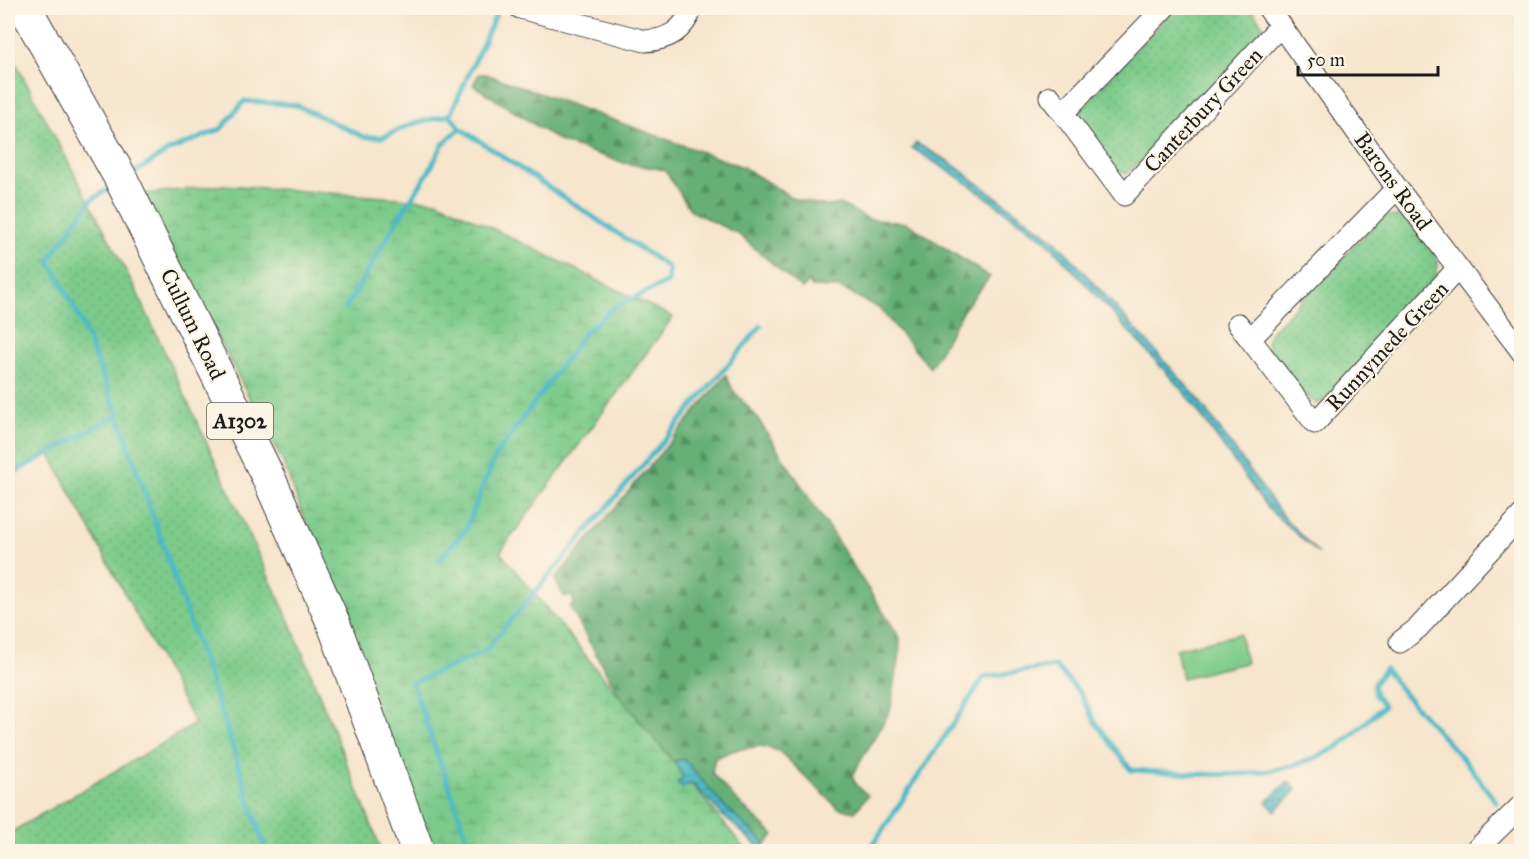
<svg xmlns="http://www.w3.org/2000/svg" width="1529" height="859" viewBox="0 0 1529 859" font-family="'IM FELL Great Primer',serif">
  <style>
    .grass { fill: url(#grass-dots); stroke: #4c7454; stroke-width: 1.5 }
    .forest { fill: url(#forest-firs); stroke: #41664a; stroke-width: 1.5 }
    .wetland { fill: url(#wetland-marsh); stroke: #4c7454; stroke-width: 1.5 }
    .pitch { fill: #7dcb8b; stroke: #4c7454; stroke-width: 1.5 }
    .water { fill: url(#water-rules); stroke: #346a71; stroke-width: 1.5 }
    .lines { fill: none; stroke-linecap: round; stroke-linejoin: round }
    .stream { stroke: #4cb9c6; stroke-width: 5 }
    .minor-casing { stroke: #3d3a37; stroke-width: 23 }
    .primary-casing { stroke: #3d3a37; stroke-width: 35 }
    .minor { stroke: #fff; stroke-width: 21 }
    .primary { stroke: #fff; stroke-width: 33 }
    .labels { text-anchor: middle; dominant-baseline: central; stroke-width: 4.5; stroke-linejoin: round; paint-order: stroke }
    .shield { fill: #fcf5e5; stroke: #5f5d58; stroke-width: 1.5 }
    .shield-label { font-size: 21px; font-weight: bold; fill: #1c1c1c }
    .street-label { font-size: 22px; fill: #1c1c1c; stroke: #fcf5e5 }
  </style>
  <defs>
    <pattern id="grass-dots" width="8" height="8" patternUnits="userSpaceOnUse" patternTransform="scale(1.5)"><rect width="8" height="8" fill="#7dcb8b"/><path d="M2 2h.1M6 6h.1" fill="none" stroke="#6bae77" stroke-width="1.8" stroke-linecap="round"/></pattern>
    <pattern id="forest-firs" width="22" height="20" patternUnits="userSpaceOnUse" patternTransform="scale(1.5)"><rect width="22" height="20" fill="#66af77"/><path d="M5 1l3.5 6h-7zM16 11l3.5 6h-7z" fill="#538e61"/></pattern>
    <pattern id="wetland-marsh" width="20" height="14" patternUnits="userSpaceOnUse" patternTransform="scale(1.5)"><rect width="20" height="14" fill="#7dcb8b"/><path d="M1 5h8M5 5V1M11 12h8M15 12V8" fill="none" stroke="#6bae77"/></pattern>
    <pattern id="water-rules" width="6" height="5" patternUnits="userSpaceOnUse" patternTransform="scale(1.5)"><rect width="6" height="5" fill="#4cb9c6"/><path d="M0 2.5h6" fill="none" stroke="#429eaa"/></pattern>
  </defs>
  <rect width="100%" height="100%" fill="#fcf5e5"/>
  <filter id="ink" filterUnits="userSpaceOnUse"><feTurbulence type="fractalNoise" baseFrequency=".0167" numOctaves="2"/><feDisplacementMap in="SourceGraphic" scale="12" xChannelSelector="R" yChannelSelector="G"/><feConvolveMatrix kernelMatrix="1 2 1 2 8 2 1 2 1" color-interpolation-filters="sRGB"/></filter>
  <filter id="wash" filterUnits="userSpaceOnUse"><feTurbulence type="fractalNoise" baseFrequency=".008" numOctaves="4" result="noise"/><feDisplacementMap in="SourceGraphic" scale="24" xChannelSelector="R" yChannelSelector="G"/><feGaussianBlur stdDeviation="1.35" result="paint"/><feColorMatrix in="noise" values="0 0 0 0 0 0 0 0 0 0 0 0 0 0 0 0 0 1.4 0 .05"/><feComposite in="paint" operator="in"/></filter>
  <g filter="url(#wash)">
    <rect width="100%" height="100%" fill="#f7e5cd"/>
    <!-- grass -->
    <path class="grass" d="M1174 8H1251L1263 26 1260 37 1127 174 1117 171 1078 122 1077 114Z
      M8 48 135 288 292 627 382 851H8V834L195 724 49 453 8 476Z
      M1383 216C1389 216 1396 215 1402 217 1411 221 1437 252 1438 262 1439 270 1434 278 1431 285L1326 399 1317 404C1305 397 1268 355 1267 342 1267 339 1269 336 1270 333Z"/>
    <!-- forest -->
    <path class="forest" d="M479 74H486L743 167 794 199 827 206 840 204 869 219 907 223 990 277 964 309 930 368 879 308 840 288 812 287 809 282 802 289 738 234 691 211 665 170 624 163 561 142 473 85Z
      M726 375 733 390 756 416 900 638 899 662 890 711 852 776 857 786 868 795 855 812 838 808 779 751 761 746 735 750 715 758 712 773 735 799 774 835 766 844 724 806 684 759 662 765 651 754 570 607 575 602 571 596 564 597 555 579Z"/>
    <!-- wetland -->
    <path class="wetland" d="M224 185 437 201 673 317 500 552 747 851H429L283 462 143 194Z"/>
    <!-- pitch -->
    <path class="pitch" d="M1240 634 1246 663 1182 678 1176 649Z"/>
    <!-- water -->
    <path class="water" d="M916 143 948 161 1056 241 1196 396 1282 515 1319 554 1268 509 1183 391 1046 241 964 181 912 148Z
      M684 759 724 806 766 844 761 849 723 816 692 783 682 788 677 782 683 777 674 761Z
      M1288 781 1297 790 1275 811 1266 802Z"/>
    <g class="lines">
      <!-- stream -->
      <path class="stream" d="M450 115 499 8
        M131 175 168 151 221 129 244 101 296 105 364 137H383L412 124 450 115 460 128 668 267V282L615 307 586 331 495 457 466 529 440 559
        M113 186 91 200 49 260 80 319 118 415 225 724 266 852
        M346 308 399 217 428 173 443 144 460 128
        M8 476 118 415
        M472 852 412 683 484 652 761 326
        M868 852 984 677 1055 666 1080 693 1096 723 1131 770C1201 774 1265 784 1330 751 1350 741 1366 720 1384 706L1376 696 1373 685 1385 669 1406 696 1470 767 1496 802"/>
    </g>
  </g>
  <g filter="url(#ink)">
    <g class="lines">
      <!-- minor casing -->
      <g class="minor-casing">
        <path id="minor" d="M520 8 645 41C669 40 684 30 692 8
          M1164 8 1063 113 1124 195 1281 25
          M1268 8 1397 188 1522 352
          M1050 97 1063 113
          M1397 188 1250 339 1315 423 1458 268
          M1238 324 1250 339
          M1400 642 1418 628 1522 515
          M1474 852 1522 805"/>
      </g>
      <!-- primary casing -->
      <g class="primary-casing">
        <path id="primary" d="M25 8 120 177 270 481 333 622 418 852"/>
      </g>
      <!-- minor -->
      <use href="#minor" class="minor"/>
      <!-- primary -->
      <use href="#primary" class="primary"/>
    </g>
  </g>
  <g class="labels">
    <!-- shield labels -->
    <rect class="shield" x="207" y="403" width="66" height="36" rx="4.5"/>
    <g class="shield-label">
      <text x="240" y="421">A1302</text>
    </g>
    <!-- street labels -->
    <g class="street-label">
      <text transform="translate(1203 110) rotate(-47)">Canterbury Green</text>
      <text transform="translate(1393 181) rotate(54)">Barons Road</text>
      <text transform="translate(193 324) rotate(64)">Cullum Road</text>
      <text transform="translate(1387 346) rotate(-47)">Runnymede Green</text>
    </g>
  </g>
  <!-- margin -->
  <rect width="1529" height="859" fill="none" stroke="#fcf5e5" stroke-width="30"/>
  <!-- scale -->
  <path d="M1298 66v9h140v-9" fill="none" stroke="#1c1c1c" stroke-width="3"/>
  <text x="1307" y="66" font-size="18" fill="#1c1c1c" stroke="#fcf5e5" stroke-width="4.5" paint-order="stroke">50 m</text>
</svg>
